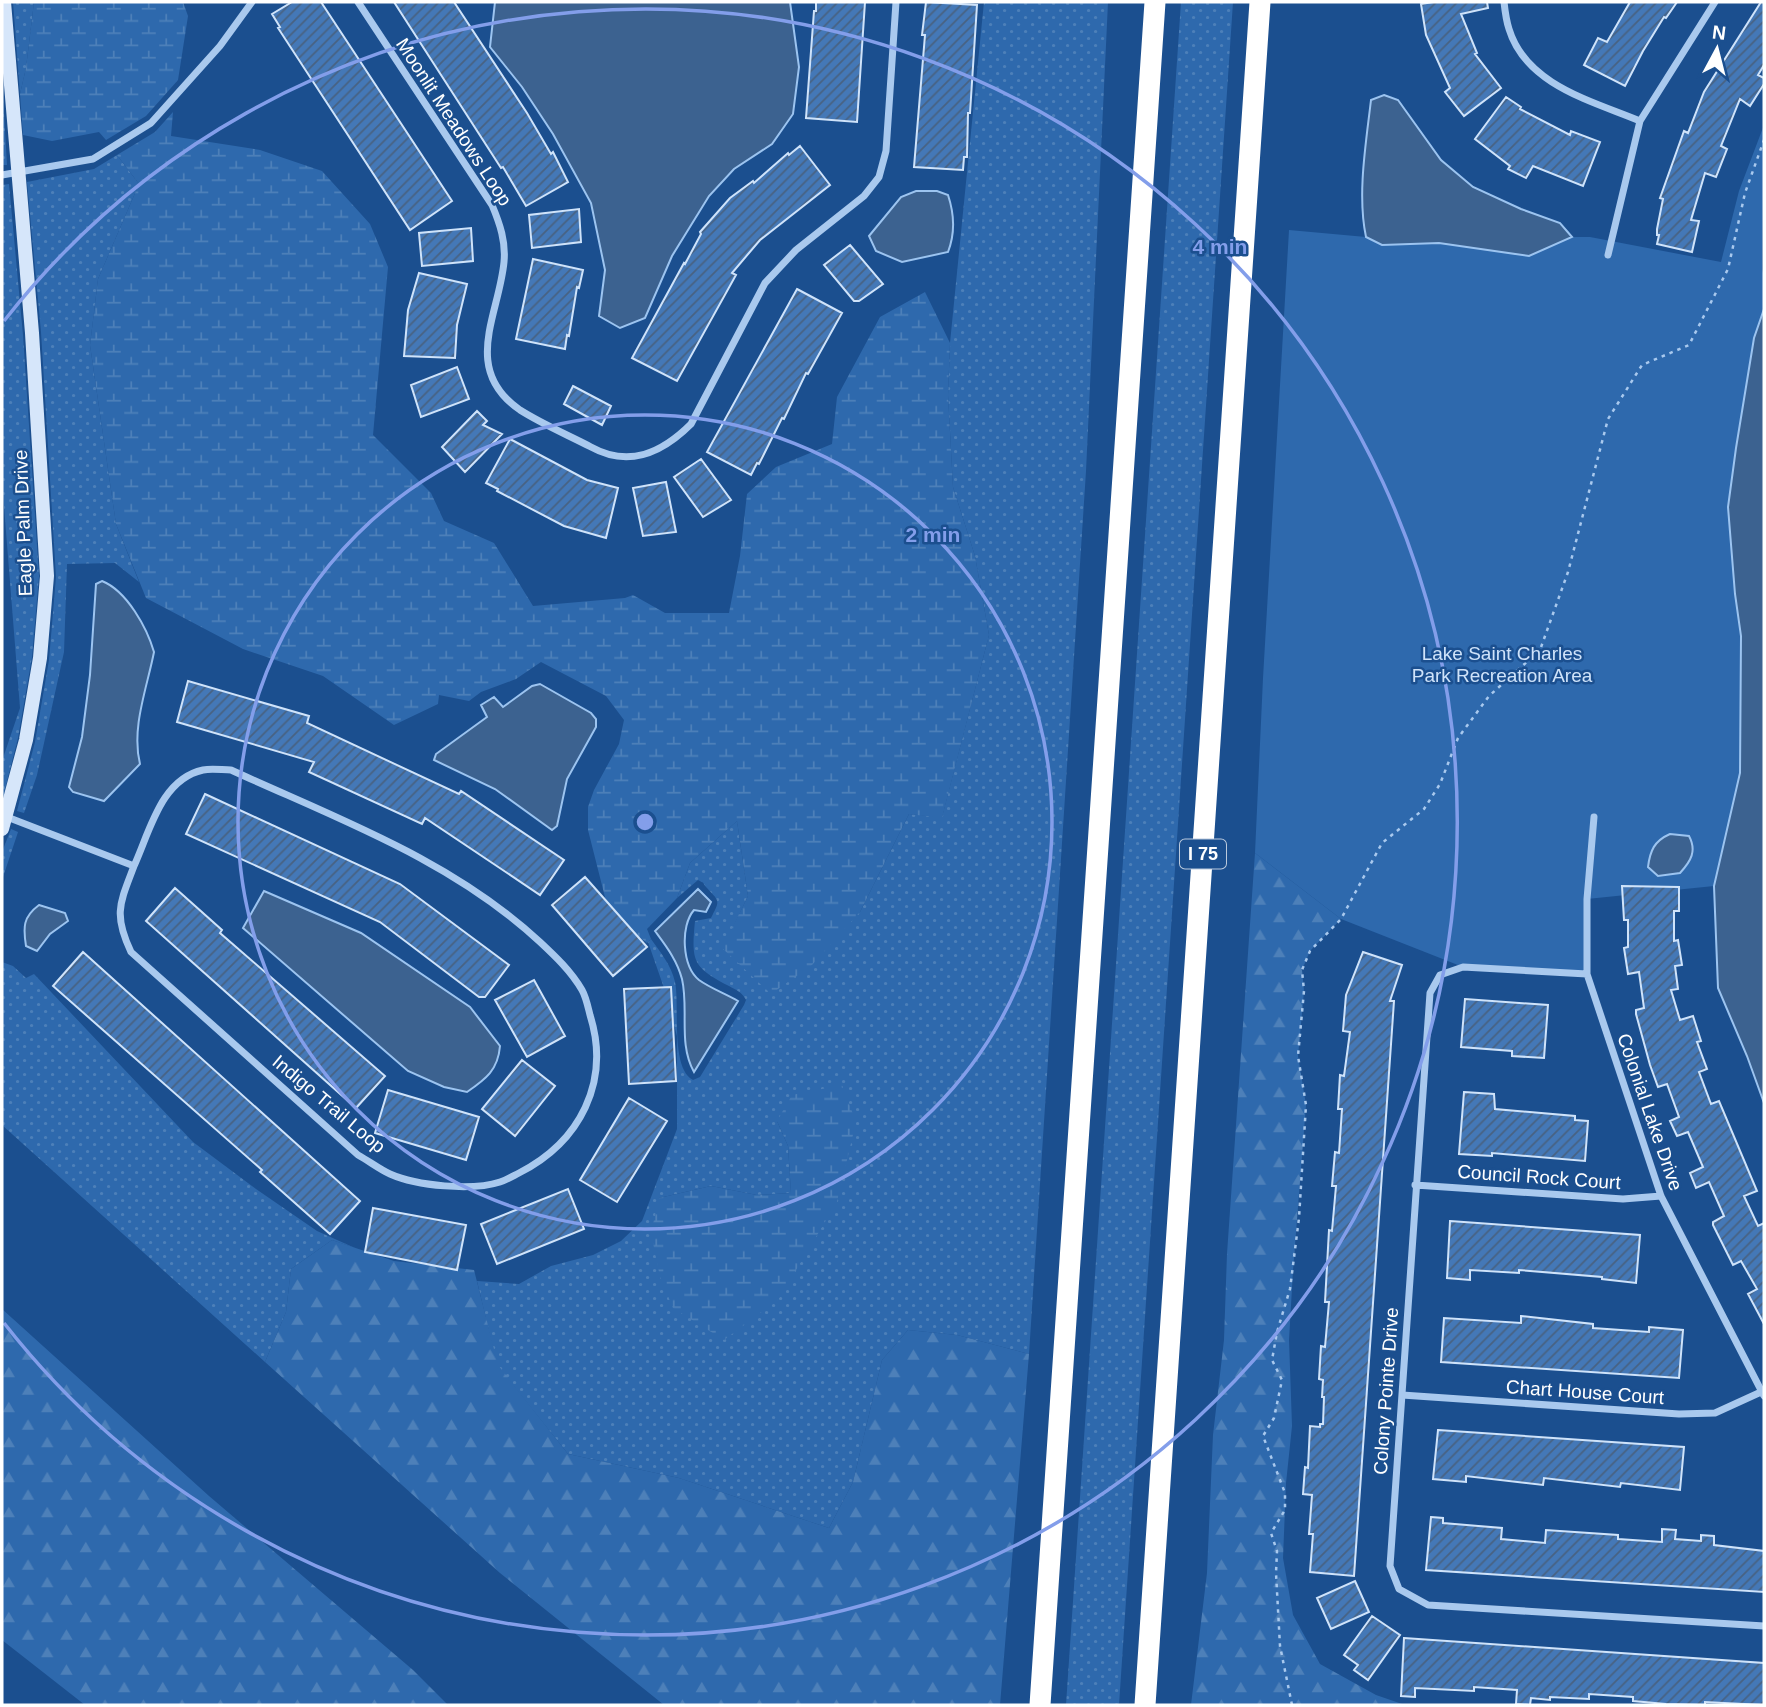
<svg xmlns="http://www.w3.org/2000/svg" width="1766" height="1707" viewBox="0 0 1766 1707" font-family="Helvetica,sans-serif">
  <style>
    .grass { fill: url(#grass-dots); fill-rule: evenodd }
    .forest { fill: url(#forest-firs) }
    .wetland { fill: url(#wetland-marsh) }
    .park { fill: #2e69ad }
    .water { fill: #3c6290; stroke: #9cc4f0; stroke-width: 2 }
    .building { fill: url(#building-hatch); stroke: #cfe3fa; stroke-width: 2 }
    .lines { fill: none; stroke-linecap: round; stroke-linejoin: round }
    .path { stroke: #a9c9ee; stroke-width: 2.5; stroke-dasharray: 3.5 5; stroke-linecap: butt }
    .street { stroke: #a9c9ee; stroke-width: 7 }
    .secondary { stroke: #d6e6fa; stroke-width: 14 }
    .highway { stroke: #fff; stroke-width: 21 }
    .ring { fill: none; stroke: #839eea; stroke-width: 3.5 }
    .labels { text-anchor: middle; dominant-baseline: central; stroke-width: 5; stroke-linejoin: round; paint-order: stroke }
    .shield { fill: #1b4f8f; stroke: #bbcadd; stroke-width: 2 }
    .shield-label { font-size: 18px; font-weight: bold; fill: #fff }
    .street-label { font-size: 19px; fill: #fff; stroke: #1b4f8f }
    .park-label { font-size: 19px; fill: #cfe3fa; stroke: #1b4f8f }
    .centre { fill: #839eea; stroke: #1b4f8f; stroke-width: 3.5 }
    .ring-label { font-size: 21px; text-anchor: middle; font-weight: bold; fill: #839eea; stroke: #1b4f8f; stroke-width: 5; stroke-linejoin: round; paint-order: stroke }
  </style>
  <defs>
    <pattern id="grass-dots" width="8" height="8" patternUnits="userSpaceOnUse" patternTransform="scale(1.75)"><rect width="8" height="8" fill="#2e69ad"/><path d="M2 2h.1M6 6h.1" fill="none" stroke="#4d80b9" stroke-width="1.8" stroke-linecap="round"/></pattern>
    <pattern id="forest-firs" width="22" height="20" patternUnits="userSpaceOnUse" patternTransform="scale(1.75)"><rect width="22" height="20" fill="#2e69ad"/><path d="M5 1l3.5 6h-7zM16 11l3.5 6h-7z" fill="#4d80b9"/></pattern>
    <pattern id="wetland-marsh" width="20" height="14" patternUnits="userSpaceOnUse" patternTransform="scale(1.75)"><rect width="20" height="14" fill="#2e69ad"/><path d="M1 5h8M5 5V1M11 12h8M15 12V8" fill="none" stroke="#4d80b9"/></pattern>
    <pattern id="building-hatch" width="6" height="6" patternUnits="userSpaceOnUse" patternTransform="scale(1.75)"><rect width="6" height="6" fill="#4478b7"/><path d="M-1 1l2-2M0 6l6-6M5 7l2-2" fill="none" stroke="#486282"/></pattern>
  </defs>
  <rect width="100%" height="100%" fill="#1b4f8f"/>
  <!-- grass -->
  <path class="grass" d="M13 2H34L26 68 20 94Z
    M984 2H1108L1086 471 1029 1354 957 1335 908 1330 882 1360 853 1482 829 1528 679 1478 568 1454 497 1365 477 1281 519 1284 551 1266 593 1255 621 1241 642 1221 677 1129V1036L664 988 648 942 651 939C661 953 671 965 675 982 680 1005 670 1068 693 1080L700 1077 744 1005 746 1000C742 992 736 990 729 986 693 967 691 962 695 921L711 918C720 900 720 902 707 888 700 880 707 885 698 880L677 898 690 863 737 821 748 896 723 948 860 912 909 814 942 817 989 635 975 556 953 487 948 395 950 343ZM777 1121 837 1202 659 1198 711 1186 757 1195 791 1193 788 1146Z
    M1181 2H1233L1119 1705H1066Z
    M2 79 7 165H2Z
    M117 155 139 184 98 279 90 345 116 524 139 582 115 563 67 564 64 652 37 775 24 813 17 811 35 742 49 660 56 577 41 332 27 182 94 169Z
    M9 184 23 335 39 576 32 657 18 738 2 801V761L20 708 2 481V185Z
    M11 829 18 832 2 880V852Z
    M2 962 13 966 26 978 34 974 193 1142 256 1189 317 1231 355 1248 332 1240 291 1269 286 1312 265 1362 2 1125Z"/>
  <!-- forest -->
  <path class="forest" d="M1255 853 1341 919 1310 951 1302 970 1304 991 1298 1056 1306 1105 1293 1270 1289 1340 1292 1426 1286 1483 1283 1558 1293 1615 1320 1664 1376 1695 1405 1705H1191L1207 1573 1213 1435 1224 1340 1227 1254Z
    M332 1240 394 1261 474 1270 498 1365 568 1454 679 1478 829 1528 853 1482 882 1360 908 1330 957 1335 1029 1354 1000 1705H664L500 1573 265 1362 286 1312 291 1269Z
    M2 1309 209 1496 413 1670 448 1705H85L2 1640Z"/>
  <!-- wetland -->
  <path class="wetland" d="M34 2H183L188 16 178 80 146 116 106 140 99 132 52 141 23 135 20 94 26 68Z
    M173 112 171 136 260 150 322 171 370 224 388 267 373 435 431 493 444 521 494 543 533 606 625 598 633 595 665 613H729L740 556 747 494 776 467 832 444 837 397 880 317 925 292 950 343 948 395 953 487 975 556 989 635 942 818 909 814 860 912 812 965 771 994 722 948 748 896 737 821 690 863 677 898 647 929 651 939 647 943 609 913 588 830V807L594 790 619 744 624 720 606 696 541 662 516 679 481 692 469 701 439 695 438 704 394 725 323 676 243 649 146 598 116 524 90 345 98 279 139 184 117 155 155 132Z
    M842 1085 856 1122 837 1202 778 1300 724 1340 673 1308 660 1277 651 1233 659 1198 711 1186 757 1195 791 1193 788 1146 777 1121 792 1095Z"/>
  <!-- park -->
  <path class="park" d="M1764 125 1762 269 1764 277V309L1754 338 1728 507 1741 644 1740 773 1714 886 1587 899V974L1463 967 1341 919 1255 853 1263 678 1289 230 1366 237 1382 245 1439 243 1529 256 1572 237H1590L1721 262 1739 191Z"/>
  <!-- water -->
  <path class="water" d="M495 2H790L799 67 793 114 772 144 734 169 709 196 672 256 645 318 620 328 599 316 605 270 591 203 553 134 522 87 490 47Z
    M1384 95 1398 100 1441 160 1473 187 1521 209 1560 223 1572 237 1529 256 1439 243 1382 245 1366 237C1357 195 1366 143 1371 100Z
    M916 191H937L948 195C954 213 955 234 948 252L902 262 876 251 869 236 901 197Z
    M1764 309V1103L1747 1056 1718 988 1714 886 1740 773 1741 636 1735 594 1728 507 1736 448 1754 338Z
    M102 581C127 591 147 628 154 652 147 688 131 728 140 764L104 801 73 792 69 787 82 737 90 675 96 584Z
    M540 684 591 713 596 719V727L567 779 557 826 552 830 495 789 434 760 436 754 487 717 481 705 494 697 503 707 532 686Z
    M1670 834 1689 836C1697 851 1691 861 1680 873L1658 876 1648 867C1650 851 1654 841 1670 834Z
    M698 889 711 902 706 912 694 910C680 926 682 966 699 980 710 988 726 994 738 1001L694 1072C678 1044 689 1009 682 979 677 960 666 946 655 931Z
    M264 891 361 933 470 1007 500 1046C498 1070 486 1079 467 1092L444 1087 408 1071 243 928Z
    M39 905 65 913 68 921 50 934 37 951 26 946C23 927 23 917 39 905Z"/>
  <!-- building -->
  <path class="building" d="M292 2H321L452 201 410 230 278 28 280 27 272 14Z
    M394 2H454L527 113 551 154 553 152 568 182 526 206 503 167 501 168Z
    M816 2H865L857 122 806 118 814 11H816Z
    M926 2 977 5 970 113H968L967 157H964L963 170 914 167 925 35H922Z
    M1433 2H1487L1488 8 1461 14 1477 53 1475 54 1501 88 1464 116 1445 92 1450 88 1426 35 1421 4Z
    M1630 2H1677L1666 18 1664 17 1643 51 1625 86 1584 65 1598 38 1607 42Z
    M1761 2H1764V65L1758 75 1764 78V84L1750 106 1740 99 1721 146 1727 149 1716 177 1705 173 1691 220 1699 221 1692 252 1657 244 1659 235H1657V229L1663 199 1660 198 1684 131 1688 133 1704 92Z
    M1506 97 1521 107 1520 109 1570 135 1571 131 1600 142 1583 186 1533 166 1526 178 1508 169 1510 166 1475 139Z
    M800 146 830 185 760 240 732 273 736 275 677 381 632 358 684 263 685 264 701 234 700 232 730 198 753 181 754 183 788 153 789 155Z
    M579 209 581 242 532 248 529 215Z
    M471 228 473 261 422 266 419 233Z
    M850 245 883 284 859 301H854L824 265Z
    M533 259 583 270 579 288 577 287 569 336 567 335 565 349 516 339Z
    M419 273 467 284 457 325 455 358 404 356 408 310Z
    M797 289 842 313 808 374 806 373 784 419 782 418 759 464 757 463 751 475 707 452Z
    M457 367 469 399 421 417 411 385Z
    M573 386 611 406 602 425 564 404Z
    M477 411 487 421 483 425 502 434 465 472 442 447Z
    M510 439 587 480 618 488 606 538 564 526 497 491 498 489 486 483Z
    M701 459 731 500 703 517 674 477Z
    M666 482 676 532 643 536 633 488Z
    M188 681 309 716 307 723 459 794 461 791 564 860 540 895 425 818 422 824 309 772 314 762 177 722Z
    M205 794 400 884 509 965 485 997H479L380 922 186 834Z
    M585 877 647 947 613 976 552 905Z
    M1622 886 1679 887V911H1674V941L1678 940 1682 965 1675 966 1678 989 1671 990 1680 1020 1693 1016 1701 1041 1697 1042 1707 1069 1699 1072 1711 1104 1719 1101 1757 1191 1744 1196 1758 1226 1764 1223V1324L1748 1294 1757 1289 1741 1261 1733 1265 1713 1225V1222L1724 1216 1709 1182 1696 1188 1690 1173 1703 1167 1688 1132 1677 1136 1670 1121 1679 1117 1667 1084 1658 1087 1650 1065 1636 1014V1010L1644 1008 1639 972 1628 974 1624 948 1628 947V920H1624Z
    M175 888 222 930 220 933 385 1076 356 1108 146 921Z
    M83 952 360 1201 330 1234 260 1172 262 1170 53 986Z
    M1363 952 1402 965 1390 1001H1394L1354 1576 1310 1572 1313 1534H1309L1312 1495 1303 1494 1305 1467 1308 1468 1310 1426 1320 1427V1424H1323L1324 1397H1322L1323 1380 1319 1379 1321 1346 1325 1347 1329 1302H1325L1329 1230 1332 1231 1336 1186H1332L1335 1152 1339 1153 1342 1109H1338L1340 1075 1344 1076 1350 1032 1343 1031 1346 995Z
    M534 980 565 1036 527 1057 495 1000Z
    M671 987 676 1081 629 1084 624 989Z
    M1465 999 1548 1005 1544 1058 1512 1056V1051L1461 1047Z
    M522 1060 555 1086 515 1136 482 1109Z
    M388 1090 479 1117 466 1160 375 1133Z
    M1464 1092 1494 1094 1495 1109 1575 1116V1120L1588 1121 1585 1161 1492 1153V1156L1459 1154Z
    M629 1098 667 1121 617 1202 580 1180Z
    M568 1189 584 1229 497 1264 481 1224Z
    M373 1208 466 1225 457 1270 365 1252Z
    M1450 1221 1640 1235 1636 1283 1602 1279V1277L1519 1270V1273L1470 1270V1280L1447 1278Z
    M1521 1316 1593 1324V1328L1649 1332V1327L1683 1330 1679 1378 1441 1362 1444 1318 1521 1323Z
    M1438 1430 1684 1447 1680 1490 1621 1483 1620 1487 1544 1478 1543 1485 1466 1476V1482L1433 1479Z
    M1431 1517 1443 1518V1523L1502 1528 1501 1539 1545 1543 1546 1530 1618 1535V1539L1662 1542V1529L1676 1530 1675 1539 1701 1541V1535L1714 1536V1545L1764 1551V1592L1426 1570Z
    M1355 1581 1369 1612 1331 1629 1317 1598Z
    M1372 1616 1400 1635 1368 1680 1354 1670 1358 1665 1344 1655Z
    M1404 1638 1764 1663V1705L1705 1702V1705L1666 1704 1633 1701V1697L1589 1694V1699L1550 1697V1700L1531 1698 1530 1705 1516 1704 1517 1690 1474 1687V1691L1415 1688V1697L1401 1696Z"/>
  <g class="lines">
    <!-- path -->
    <path class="path" d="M1292 1705 1280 1646 1276 1573 1277 1551 1271 1533 1285 1510V1493L1263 1436 1274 1418 1282 1380 1272 1360 1277 1332 1290 1289 1299 1218 1306 1105 1298 1056 1304 991 1302 970 1310 951 1341 919 1382 843 1424 809 1440 784 1458 738 1489 696 1540 650 1568 572 1608 419 1642 365 1689 345 1728 269 1745 193 1764 140"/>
    <!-- street -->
    <path class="street" d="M358 2 492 205C500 224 506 242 504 262 499 315 461 369 520 410 542 424 568 435 591 447 629 468 662 453 691 424L765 283 796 250 864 196 879 177 886 151 896 2
      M1504 2C1505 11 1506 20 1509 29 1526 85 1592 101 1640 121
      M2 175 93 159 151 123 220 46 252 2
      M1608 255 1640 121 1715 2
      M7 817 134 866C150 831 161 779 203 770 212 768 222 770 231 770 338 819 452 860 540 942 555 956 571 971 582 990 586 997 588 1007 590 1015 611 1082 580 1142 519 1173 513 1176 506 1180 500 1182 472 1191 417 1186 390 1174 379 1169 369 1161 358 1155L131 952C113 914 120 903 134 866
      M1594 817 1587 899V974L1661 1196 1764 1396
      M1587 974 1463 967 1440 975 1430 993 1390 1566 1399 1589 1428 1605 1764 1626
      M1415 1185 1623 1199 1661 1196
      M1402 1395 1679 1414 1715 1413 1761 1392"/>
    <!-- secondary -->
    <path class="secondary" d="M2 829 26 740 40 658 47 576 32 333 4 2"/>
    <!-- highway -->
    <path class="highway" d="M1040 1705 1155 2
      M1145 1705 1260 2"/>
  </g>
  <!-- distance rings -->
  <g class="ring">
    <circle cx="645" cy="822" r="407"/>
    <path d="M4 321A813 813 0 1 1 4 1323"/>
  </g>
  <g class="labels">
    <!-- shield labels -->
    <rect class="shield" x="1180" y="839.5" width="46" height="29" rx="5"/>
    <g class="shield-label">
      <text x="1203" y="854">I 75</text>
    </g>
    <!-- street labels -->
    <g class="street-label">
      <text transform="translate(454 122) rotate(57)">Moonlit Meadows Loop</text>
      <text transform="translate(23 523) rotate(-92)">Eagle Palm Drive</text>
      <text transform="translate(329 1104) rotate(40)">Indigo Trail Loop</text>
      <text transform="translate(1650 1112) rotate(71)">Colonial Lake Drive</text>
      <text transform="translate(1539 1177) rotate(4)">Council Rock Court</text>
      <text transform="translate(1386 1391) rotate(-86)">Colony Pointe Drive</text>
      <text transform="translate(1585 1392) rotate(4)">Chart House Court</text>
    </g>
    <!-- park labels -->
    <g class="park-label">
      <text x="1502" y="653">Lake Saint Charles<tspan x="1502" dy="22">Park Recreation Area</tspan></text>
    </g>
  </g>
  <circle cx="645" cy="822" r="10" class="centre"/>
  <g class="ring-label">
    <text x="1220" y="254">4 min</text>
    <text x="933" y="542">2 min</text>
  </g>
  <!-- border -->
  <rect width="1766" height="1707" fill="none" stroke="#ffffff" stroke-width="7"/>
  <!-- north arrow -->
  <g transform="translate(1717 49) rotate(7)" stroke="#1b4f8f" stroke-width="5" paint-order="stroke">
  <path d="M0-5L12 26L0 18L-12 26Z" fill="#ffffff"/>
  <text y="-10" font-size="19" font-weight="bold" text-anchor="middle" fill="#ffffff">N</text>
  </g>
</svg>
